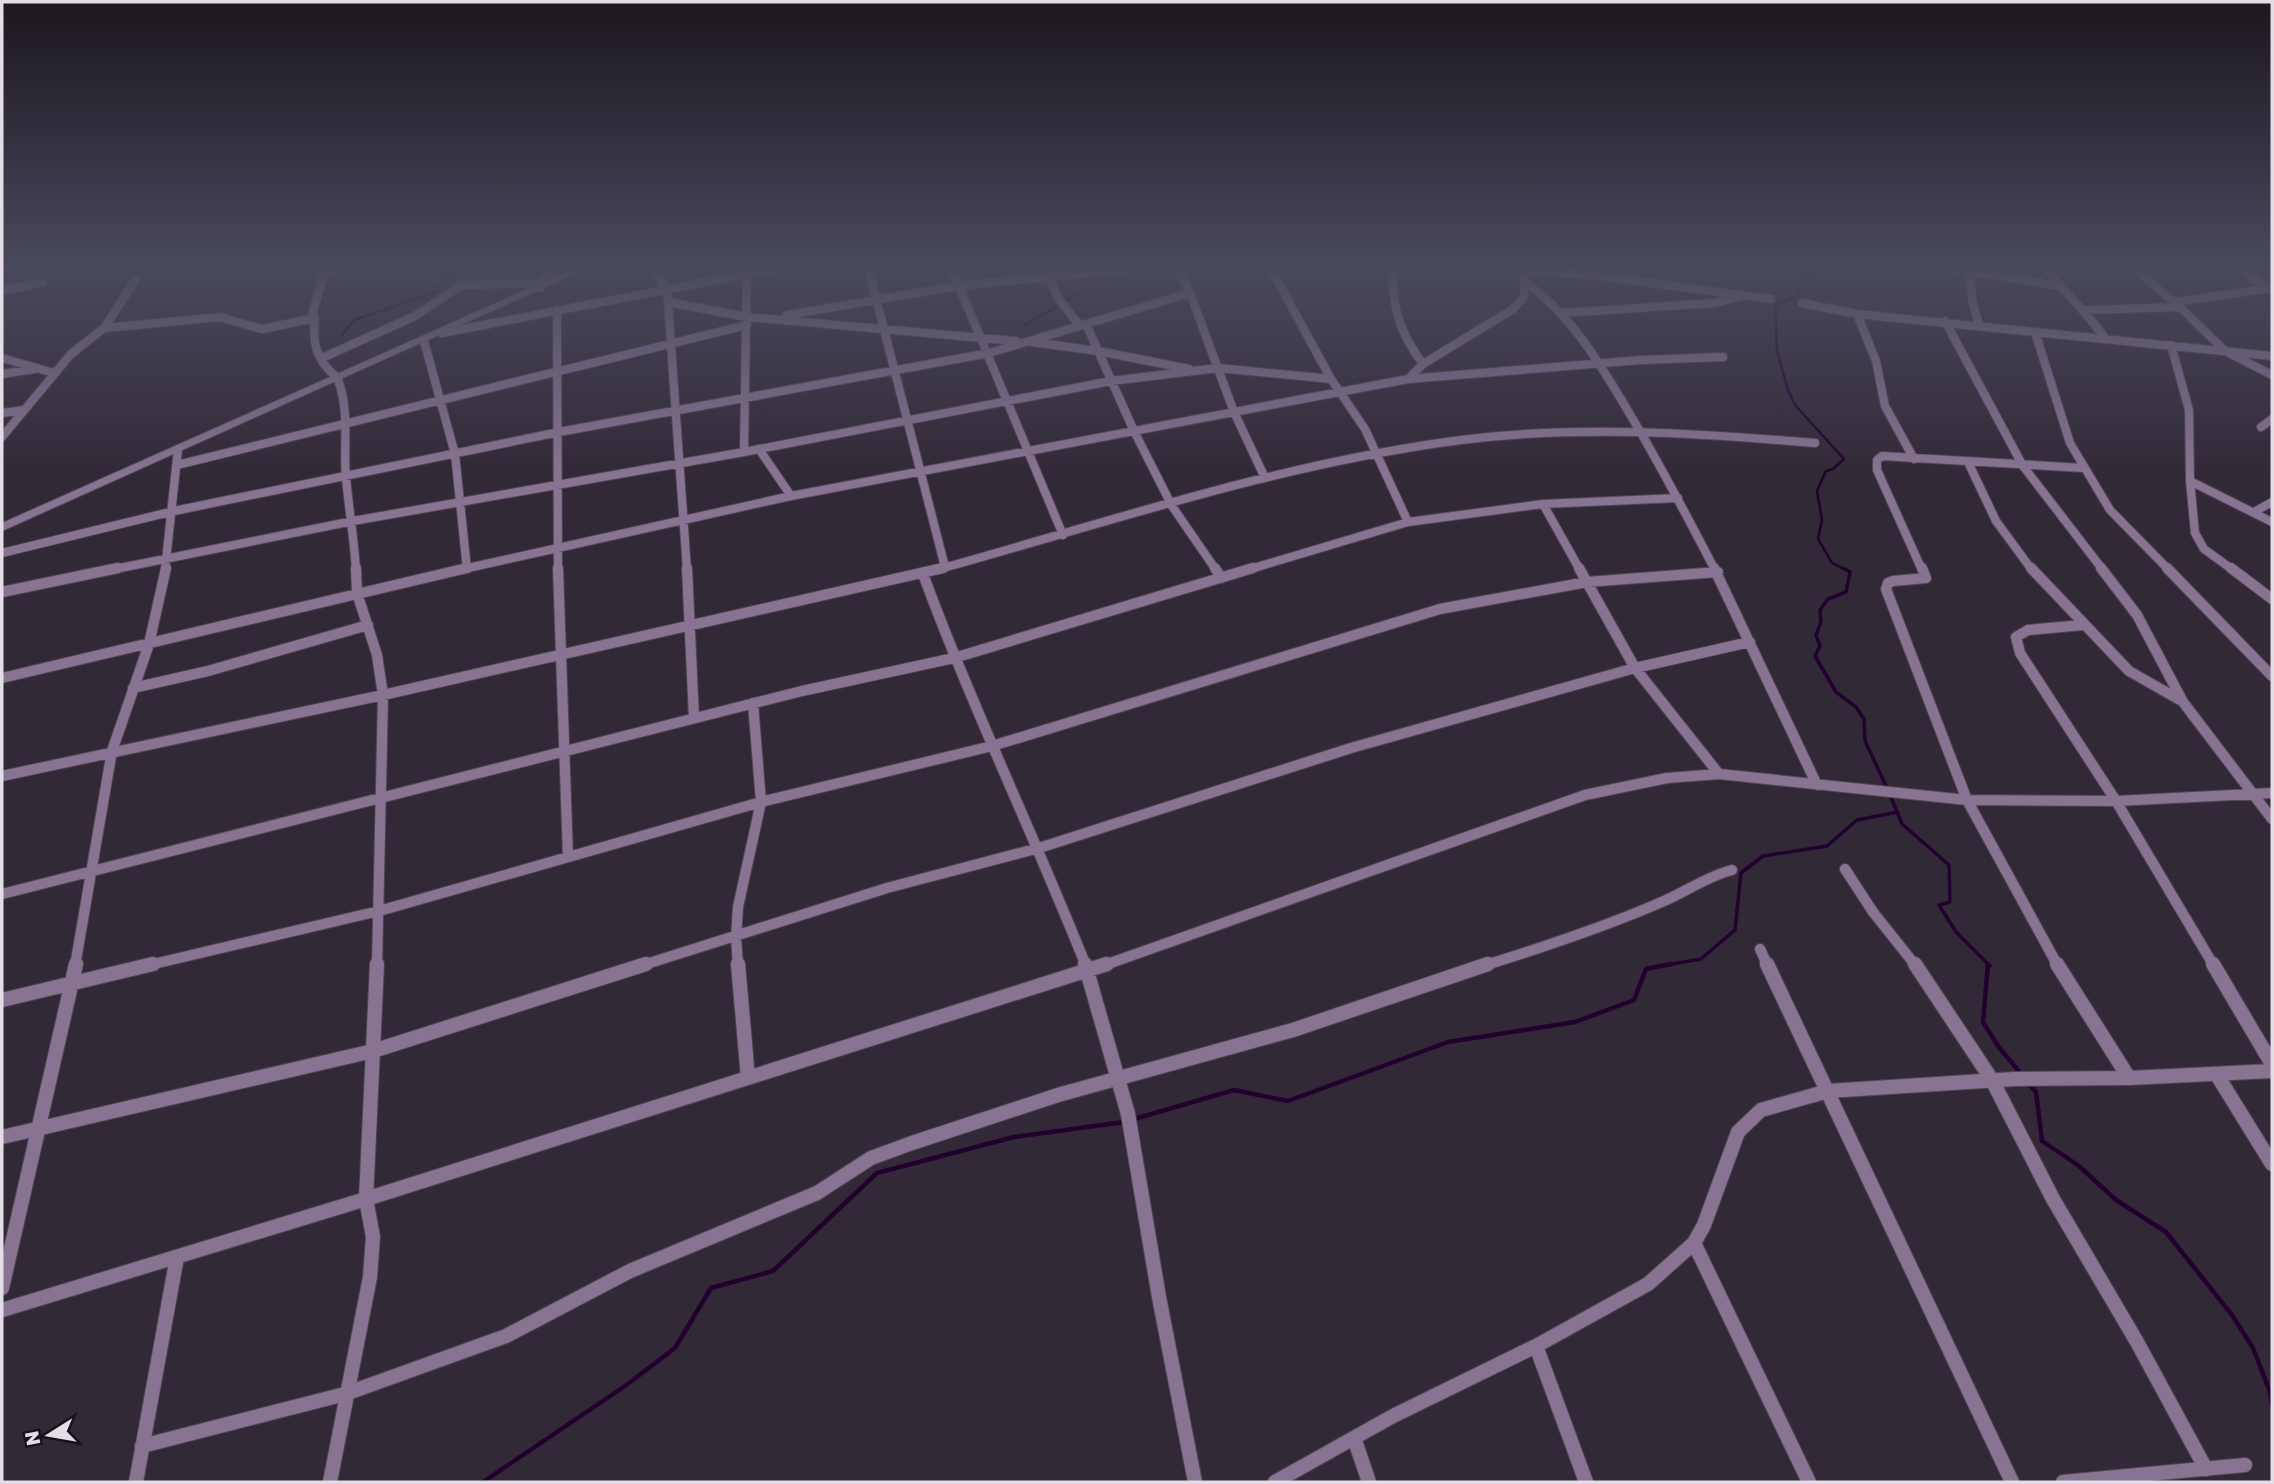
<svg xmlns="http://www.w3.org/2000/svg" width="2274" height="1484" viewBox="0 0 2274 1484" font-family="'Golos Text',sans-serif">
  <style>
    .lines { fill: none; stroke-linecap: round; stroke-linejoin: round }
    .stream-far2 { stroke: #22012f; stroke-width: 2.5 }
    .stream-far1 { stroke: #22012f; stroke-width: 3.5 }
    .stream { stroke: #22012f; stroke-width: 4.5 }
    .minor-far2-casing { stroke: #4e4652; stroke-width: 10 }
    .minor-far1-casing { stroke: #4e4652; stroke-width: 12 }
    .minor-casing { stroke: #4e4652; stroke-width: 16 }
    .tertiary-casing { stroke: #4e4652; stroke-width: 2 }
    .minor-far2 { stroke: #887492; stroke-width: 8 }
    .minor-far1 { stroke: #887492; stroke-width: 10 }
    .minor { stroke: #887492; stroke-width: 14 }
    .tertiary { fill: #887492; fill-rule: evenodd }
  </style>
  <rect width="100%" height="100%" fill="#322936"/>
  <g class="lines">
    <!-- stream-far2 -->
    <path class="stream-far2" d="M1812 267 1815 271 1799 287 1800 294 1775 307 1777 351 1788 390 1795 405 1844 459 1833 469 1826 471 1817 491 1822 520 1818 539 1832 563 1846 570
      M1025 325 1110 274
      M342 335 354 320 434 293 454 267"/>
    <!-- stream-far1 -->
    <path class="stream-far1" d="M1843 568 1850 572 1846 592 1828 599 1820 610 1821 622 1816 635 1820 646 1815 656 1836 692 1856 707 1864 719 1865 741 1887 788
      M1890 795 1902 824 1949 865 1950 902 1939 905 1956 932 1990 966
      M1661 966 1701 959 1735 930 1741 873 1763 856 1827 846 1857 820 1898 812"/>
    <!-- stream -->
    <path class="stream" d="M1988 964 1983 1022 1998 1046 2022 1075
      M2029 1084 2036 1092 2042 1141 2079 1166 2116 1200 2166 1232 2232 1315 2253 1348 2270 1392 2272 1406
      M1131 1120 1234 1090 1288 1101 1448 1042 1575 1022 1634 1000 1646 969 1671 964
      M483 1482 625 1386 675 1348 711 1288 773 1271 877 1173 1014 1137 1124 1122"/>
    <!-- minor-far2 casing -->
    <g class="minor-far2-casing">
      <path id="minor-far2" d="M652 267 667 289 687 570
        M868 267 945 567
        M951 267 1063 535
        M1045 267 1058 298 1080 326
        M1177 267 1190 293 1234 412 1265 478
        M1270 267 1331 379 1365 429 1408 522
        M1392 267C1393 309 1398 330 1423 364
        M1946 267 2059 286
        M2045 267C2064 293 2086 311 2105 338
        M2133 267 2180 307 2225 351 2272 375
        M2238 267 2270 290
        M2 269 8 267
        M1519 269 1592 275 1771 299
        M1970 273 1972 300 1979 325
        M1526 283C1573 316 1602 367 1631 416 1661 466 1688 518 1715 570
        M541 288 550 267
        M2 291 42 282
        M668 302 747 317 1016 341
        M2175 302 2272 288
        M1802 303 1857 314 2272 356
        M557 310 558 570
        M2085 310 2180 307
        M1560 313 1715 303 1742 296
        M1857 314 1876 361 1885 406 1914 459
        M787 315 957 286 1145 267
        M311 318 324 275 331 267
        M1945 321 2023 466 2103 570
        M1086 324 1134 431 1172 506 1216 570
        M104 328 220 317 262 329 315 318C313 338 314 353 328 369 331 373 337 376 338 380 350 411 343 447 346 478 349 509 354 539 356 570
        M2035 332 2070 443 2110 510 2169 570
        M442 333 783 267
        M424 341 455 454 467 569
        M1032 342 1098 351 1189 369
        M2171 345 2189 410 2190 481 2195 533 2204 549 2233 570
        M2 358 54 373
        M322 358 415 316 461 285 543 283
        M2 374 34 369
        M1408 379 1423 364 1513 309 1524 297V279
        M2 413 24 410
        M2261 427 2272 419
        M2 437 71 354 104 328 136 279
        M759 449 791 496
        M744 452 747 267
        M1968 462 1996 521 2032 570
        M177 465 747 325
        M2190 481 2272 522
        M1543 504 1580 570
        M2254 512 2272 502
        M2 553 174 511 559 432 989 353 1190 293
        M110 570 353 521 744 452 1111 381 1218 368 1331 379
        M165 570 178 449
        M459 570 791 496 1408 379 1641 360 1723 357
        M936 570C1109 522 1282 463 1461 440 1578 425 1697 433 1815 443
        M1247 570 1408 522 1543 504 1678 498
        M1922 570 1877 470V460L1882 456 2083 468"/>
    </g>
    <!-- minor-far1 casing -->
    <g class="minor-far1-casing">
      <path id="minor-far1" d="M356 568 357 593 377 655 383 695 377 966
        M558 568 568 857
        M687 568 694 718
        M1215 568 1221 578
        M1579 568 1635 668 1719 774
        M1714 568 1817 785
        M1922 568 1926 578 1893 581 1888 583 1886 589 1967 800 2058 966
        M2031 568 2129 671 2180 700
        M2101 568 2137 615 2183 702 2272 819
        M2167 568 2272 676
        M2231 568 2272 599
        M923 574C972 707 1034 835 1086 966
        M2 592 118 568
        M2083 625 2028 630 2016 637 2020 653 2116 801 2214 966
        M2 678 467 568
        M133 688 208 671 368 625
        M2 776 383 695 943 568
        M1845 869 1873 912 1916 966
        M2 894 802 691 954 658 1253 568
        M1760 949 1768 966
        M75 966 112 751 149 644 166 568
        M145 966 379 911 761 802 992 746 1440 609 1587 582 1718 572
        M640 966 887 888 1039 848 1351 748 1635 668 1750 642
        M738 966 736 937 738 907 761 802 753 703
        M1102 966 1585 795 1667 778 1719 774 1967 800 2116 801 2272 793
        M1483 966C1544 947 1605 927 1664 901 1687 891 1708 876 1732 870"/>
    </g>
    <!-- minor casing -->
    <g class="minor-casing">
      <path id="minor" d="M738 964 748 1078
        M1085 964 1128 1114 1159 1297 1195 1482
        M1767 964 2012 1482
        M1915 964 1992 1080 2053 1199 2137 1342 2206 1469
        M2057 964 2129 1078
        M2213 964 2272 1064
        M2 1000 153 964
        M2217 1075 2272 1164
        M2 1137 373 1051 646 964
        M1694 1243 1809 1482
        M2 1288 76 964
        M2 1310 366 1199 1107 964
        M1536 1346 1586 1482
        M1354 1438 1369 1482
        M142 1446 345 1394 506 1336 630 1271 817 1193 871 1158 912 1143 1058 1095 1293 1030 1488 964
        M136 1482 177 1257
        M330 1482 370 1277 373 1237 366 1199 377 964
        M1275 1482 1393 1416 1536 1346 1648 1284 1694 1243 1704 1225 1738 1132 1761 1110 1828 1091 2014 1079 2129 1078 2272 1071
        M2063 1482 2245 1465"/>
    </g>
    <!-- tertiary casing -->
    <g class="tertiary-casing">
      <path id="tertiary" d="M577 267H590L2 531V523Z"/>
    </g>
    <!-- minor-far2 -->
    <use href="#minor-far2" class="minor-far2"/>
    <!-- minor-far1 -->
    <use href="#minor-far1" class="minor-far1"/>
    <!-- minor -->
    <use href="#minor" class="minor"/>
    <!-- tertiary -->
    <use href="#tertiary" class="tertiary"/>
  </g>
  <!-- sky -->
  <linearGradient id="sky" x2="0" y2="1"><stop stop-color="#1c171e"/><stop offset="0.56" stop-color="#49495d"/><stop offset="1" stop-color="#49495d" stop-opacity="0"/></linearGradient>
  <rect width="2274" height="475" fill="url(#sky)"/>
  <!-- border -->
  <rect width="2274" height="1484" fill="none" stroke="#e3dde6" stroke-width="7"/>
  <!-- north arrow -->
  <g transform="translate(49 1435) rotate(259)" stroke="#171419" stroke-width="5" paint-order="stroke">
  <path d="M0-5L12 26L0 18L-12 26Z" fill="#e3dde6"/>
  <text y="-10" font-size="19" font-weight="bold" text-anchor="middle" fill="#e3dde6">N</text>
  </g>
</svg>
